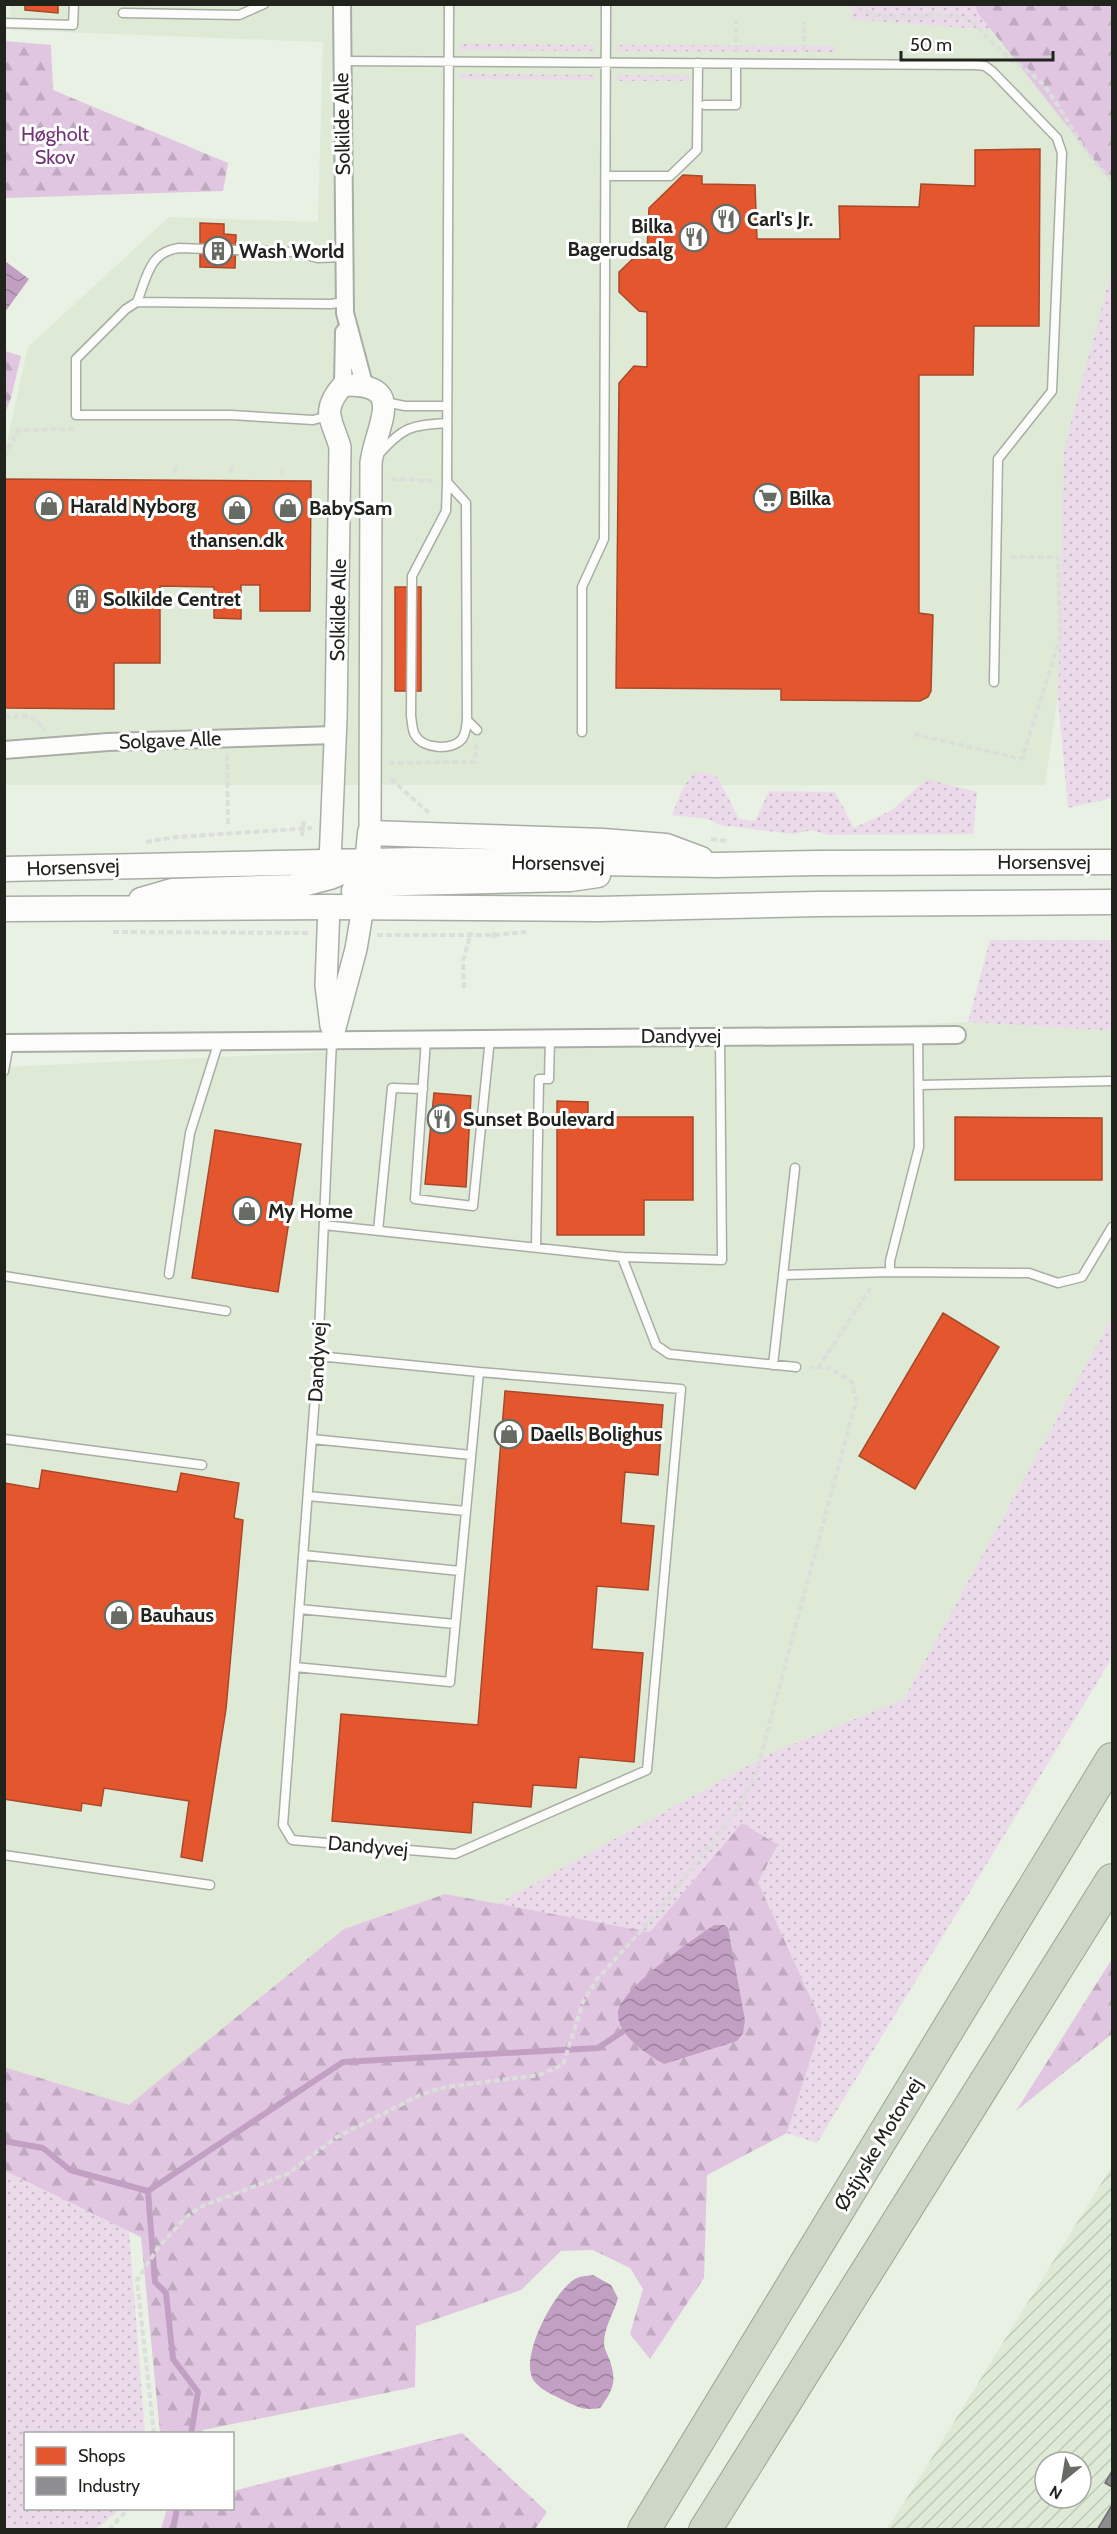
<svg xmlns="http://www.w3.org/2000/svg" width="1117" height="2534" viewBox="0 0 1117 2534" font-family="Cabin,sans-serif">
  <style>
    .built { fill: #deead6 }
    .industrial { fill: url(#industrial-furrows); fill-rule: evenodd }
    .grass { fill: url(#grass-dots) }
    .forest { fill: url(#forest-firs) }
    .water { fill: url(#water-waves) }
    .shops { fill: #e4572e; stroke: #a94829; stroke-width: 1.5 }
    .industry { fill: #8d8d92; stroke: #6c6e6f; stroke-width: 1.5 }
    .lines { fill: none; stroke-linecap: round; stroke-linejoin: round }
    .stream { stroke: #c2a0c3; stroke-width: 6 }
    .service-casing { stroke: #a8ada5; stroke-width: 11 }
    .minor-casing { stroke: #a8ada5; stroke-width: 20 }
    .tertiary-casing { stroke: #a8ada5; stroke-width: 24 }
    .secondary-casing { stroke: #a8ada5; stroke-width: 27 }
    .motorway-casing { stroke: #9aa591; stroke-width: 34 }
    .path { stroke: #dcdedb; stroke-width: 4; stroke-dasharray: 6 3; stroke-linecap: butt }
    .service { stroke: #fcfdfb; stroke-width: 8 }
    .minor { stroke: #fcfdfb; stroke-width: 16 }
    .tertiary { stroke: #fcfdfb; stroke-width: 21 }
    .secondary { stroke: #fcfdfb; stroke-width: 24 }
    .motorway { stroke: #ced6c7; stroke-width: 32 }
    .labels { text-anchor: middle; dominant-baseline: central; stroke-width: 6; stroke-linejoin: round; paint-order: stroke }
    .street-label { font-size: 20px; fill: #20241d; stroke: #fff }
    .park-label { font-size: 20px; fill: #723278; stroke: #fff }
    .poi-label { font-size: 20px; font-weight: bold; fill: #20241d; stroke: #fff; text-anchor: start }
  </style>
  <defs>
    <pattern id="industrial-furrows" width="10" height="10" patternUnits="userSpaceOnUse" patternTransform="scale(1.5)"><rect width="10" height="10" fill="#deead6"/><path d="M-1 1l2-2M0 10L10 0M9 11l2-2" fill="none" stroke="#bec9b7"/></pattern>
    <pattern id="grass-dots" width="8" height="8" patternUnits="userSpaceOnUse" patternTransform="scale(1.5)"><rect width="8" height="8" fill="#ebdbea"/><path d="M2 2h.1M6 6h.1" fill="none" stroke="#c9bcc8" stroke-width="1.8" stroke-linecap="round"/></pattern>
    <pattern id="forest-firs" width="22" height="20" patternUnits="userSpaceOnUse" patternTransform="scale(1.5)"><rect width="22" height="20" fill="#e0c6e0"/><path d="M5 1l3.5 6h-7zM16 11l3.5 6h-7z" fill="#c0aac0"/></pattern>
    <pattern id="water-waves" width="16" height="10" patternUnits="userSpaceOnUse" patternTransform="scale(1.5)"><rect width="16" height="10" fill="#c2a0c3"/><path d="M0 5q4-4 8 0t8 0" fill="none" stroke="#9d829e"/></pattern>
  </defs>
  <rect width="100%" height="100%" fill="#e9f0e4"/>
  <!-- built -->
  <path class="built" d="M10 5H975L978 13 1112 183V325L1045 785H5L4 455 28 347 169 217 318 222 323 42 11 30Z
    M968 1022 1112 1031V1317L904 1699 769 1754 495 1905 445 1894 344 1929 129 2105 5 2067 4 1067Z"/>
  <!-- industrial -->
  <path class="industrial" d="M1112 2166V2529L886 2530 907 2498ZM1045 2462H1081V2498H1045Z"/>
  <!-- grass -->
  <path class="grass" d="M851 5H983L992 30 852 19Z
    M460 44 594 45V51L460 50Z
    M617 45 835 46 834 52 617 51Z
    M460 74 594 75V80L460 79Z
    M617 75 690 76V81H617Z
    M1112 269V798L1068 808 1058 700 1064 449Z
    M693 773H711L718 778 739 819 755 821 769 791 835 792 854 828 892 810 927 779 977 792 973 834 828 835 812 830 793 834 720 825 708 819 672 815 681 792Z
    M990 940H1112V1031L968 1022Z
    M1112 1317V1658L817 2143 787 2133 822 2023 758 1882 778 1846 742 1824 650 1932 495 1905 769 1754 904 1699Z
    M4 2171 129 2231 145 2433 26 2434V2508L121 2509 96 2529H5Z"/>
  <!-- forest -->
  <path class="forest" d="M975 5H1112V183L978 13Z
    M5 41 51 45 53 90 228 163 223 191 5 198Z
    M5 351 21 356 11 398 5 413Z
    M742 1823 778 1845 758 1882 822 2023 787 2133 707 2175 704 2278 650 2359 630 2334 643 2289 630 2268 593 2250 561 2251 521 2290 416 2326 415 2387 203 2430 202 2433H160L141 2237 5 2171 4 2067 129 2105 344 1929 445 1894 650 1932Z
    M1112 1959V2034L1016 2111Z
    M462 2433 547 2512 535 2529H161L167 2509 232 2508 233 2491Z"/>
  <!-- water -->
  <path class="water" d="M5 261 29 279 5 312Z
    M714 1925H725L728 1928 745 2020 743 2033 737 2041 664 2064C647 2054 619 2037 618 2015 616 1991 694 1939 714 1925Z
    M593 2275 611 2285 618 2298C614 2313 604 2327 604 2343 604 2349 608 2355 610 2361 617 2382 613 2390 600 2408 582 2411 576 2406 561 2399 551 2394 540 2389 534 2381 518 2359 554 2291 575 2279 580 2276 587 2276 593 2275Z"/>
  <!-- shops -->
  <path class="shops" d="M25 4H58V13L25 10Z
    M1040 149 1039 326H974L973 375H919V613L933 615 931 691 928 697 920 701 781 700V689L616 688 619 383 634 366 647 367V312L639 311 619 292V272L640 252H647L649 208 683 175 702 176V184L755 185 757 239H840L839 206 919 207 921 184 975 186V150Z
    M200 223 224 224V234L236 235 235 268 200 267Z
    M4 479 311 481 310 611H260V585H241V619L214 618V587L160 586V663H114V709L4 708Z
    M395 587H421V691H395Z
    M434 1093 471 1096 466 1187 425 1184Z
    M557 1101 588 1102V1117H693V1200H644V1235H557Z
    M955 1117 1102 1118V1180H955Z
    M215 1130 301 1144 278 1292 192 1278Z
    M943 1313 999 1347 915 1489 859 1456Z
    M505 1391 663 1405 658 1475 625 1472 621 1523 654 1526 648 1590 597 1586 592 1649 643 1653 634 1762 579 1757 576 1788 533 1785 531 1807 473 1802 471 1833 332 1821 341 1714 478 1725Z
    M42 1470 177 1492 181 1473 239 1483 234 1518 243 1520 226 1709 202 1861 181 1857 189 1801 104 1788 101 1806 82 1803 81 1811 4 1799V1483L39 1489Z"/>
  <!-- industry -->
  <path class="industry" d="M1112 2471V2487L1105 2483Z
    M1112 2505V2530H1097Z"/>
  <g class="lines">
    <!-- stream -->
    <path class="stream" d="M4 2141 43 2148 70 2170 148 2191 343 2062 598 2048 622 2032
      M148 2191 155 2282 166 2293 173 2359 198 2392 191 2434
      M173 2530 177 2508"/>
    <!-- service casing -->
    <g class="service-casing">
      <path id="service" d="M449 4 447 482 466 503 467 720 477 730
        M123 13 239 15 264 4
        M4 23 73 25 74 4
        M341 61 976 65 985 66 993 72 1057 138 1062 153 1052 391 998 459 994 682
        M705 105H736V64
        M606 176H670L697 150 698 63
        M137 302C147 277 149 252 179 248L294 252 318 258 343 257
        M385 402 405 406H447
        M328 416 313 420 231 415H76V359L126 309 137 302 331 304 344 302
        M379 454C403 427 411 425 447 423
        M447 482 446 511 412 576 411 716C412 721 412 730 415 735 423 749 452 751 462 739 466 733 466 727 467 720
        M582 732V587L604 539 606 4
        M918 1035 919 1147 890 1261V1272L1029 1273 1058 1283 1082 1277 1112 1227
        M332 1039 318 1356 283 1825 292 1840 455 1854 647 1770 681 1389 479 1372
        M426 1039 415 1199 473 1206 490 1038
        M4 1071 9 1043
        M919 1085 1112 1081
        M324 1225 622 1257 722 1260 720 1036
        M378 1231 392 1088 423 1089
        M536 1247 539 1079H549L550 1038
        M622 1257 656 1345 669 1354 796 1367
        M169 1274 190 1133 219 1041
        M783 1275 890 1272
        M4 1276 226 1311
        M773 1365 795 1168
        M4 1439 202 1465
        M312 1439 471 1455
        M308 1496 466 1511
        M303 1555 460 1571
        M299 1609 455 1624
        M295 1667 450 1682 479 1372 318 1356
        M4 1855 210 1885"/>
    </g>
    <!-- minor casing -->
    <g class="minor-casing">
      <path id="minor" d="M342 4 345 313 364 384
        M343 385 344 332
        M4 750 108 742 335 735
        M4 1043 957 1035"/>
    </g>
    <!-- tertiary casing -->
    <g class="tertiary-casing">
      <path id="tertiary" d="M330 862 336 719 340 447C332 419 320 412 343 385 410 383 375 426 371 463L370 833
        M329 907 326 985 331 1026
        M332 1039 356 949 363 907"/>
    </g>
    <!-- secondary casing -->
    <g class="secondary-casing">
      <path id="secondary" d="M4 869 416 860 717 865 817 863 1112 862
        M354 891 366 884 570 879 598 875
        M141 900 172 891 292 887 330 877 354 867
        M363 907 370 833 603 841 666 846 701 859
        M4 909 329 907 599 909 818 904 1112 902"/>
    </g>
    <!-- motorway casing -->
    <g class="motorway-casing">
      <path id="motorway" d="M644 2530 1112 1759
        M705 2530 1112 1880"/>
    </g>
    <!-- path -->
    <path class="path" d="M859 4C877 32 948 3 973 23 982 30 989 41 999 49 1013 62 1033 72 1045 87 1068 116 1082 156 1112 179
      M736 51V21
      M804 51V22
      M4 457 18 430 74 429
      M231 467V474
      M175 473V465
      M282 475 283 467
      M391 479 434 481
      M4 717 30 716 46 730
      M914 734 1022 759 1060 638 1058 557H1009
      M227 755 228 827
      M389 763 475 762 476 743
      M391 779 430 814
      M302 836 304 821
      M711 839 727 841
      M146 842 177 837 312 828
      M113 932 310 933
      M494 932V941
      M377 935H494L526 932
      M464 988 463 961 471 932
      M818 1368 872 1286
      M154 2434 137 2280 158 2248 185 2218 200 2207 287 2174 337 2137 420 2095 440 2088 539 2075 563 2065 583 2002 597 1979 659 1911 736 1812 756 1774 856 1401 852 1382 830 1368 809 1367
      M109 2530 129 2508"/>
    <!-- service -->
    <use href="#service" class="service"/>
    <!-- minor -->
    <use href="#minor" class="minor"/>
    <!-- tertiary -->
    <use href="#tertiary" class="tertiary"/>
    <!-- secondary -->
    <use href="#secondary" class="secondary"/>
    <!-- motorway -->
    <use href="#motorway" class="motorway"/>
  </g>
  <!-- icons -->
  <defs>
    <g id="restaurant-ring" transform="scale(1.5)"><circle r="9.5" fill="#fff" stroke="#666b63" stroke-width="1.5"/><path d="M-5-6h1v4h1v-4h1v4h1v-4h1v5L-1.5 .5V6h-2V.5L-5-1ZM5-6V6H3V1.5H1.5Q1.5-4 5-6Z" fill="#666b63"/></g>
    <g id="building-ring" transform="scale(1.5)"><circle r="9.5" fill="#fff" stroke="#666b63" stroke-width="1.5"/><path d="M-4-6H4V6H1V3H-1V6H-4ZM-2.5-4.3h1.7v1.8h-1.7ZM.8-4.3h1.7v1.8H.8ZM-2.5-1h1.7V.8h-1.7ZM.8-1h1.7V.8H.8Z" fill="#666b63"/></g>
    <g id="supermarket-ring" transform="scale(1.5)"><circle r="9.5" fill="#fff" stroke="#666b63" stroke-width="1.5"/><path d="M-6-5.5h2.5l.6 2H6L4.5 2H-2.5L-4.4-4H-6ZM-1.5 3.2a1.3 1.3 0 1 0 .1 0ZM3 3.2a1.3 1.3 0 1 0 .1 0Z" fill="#666b63"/></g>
    <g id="shop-ring" transform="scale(1.5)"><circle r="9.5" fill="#fff" stroke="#666b63" stroke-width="1.5"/><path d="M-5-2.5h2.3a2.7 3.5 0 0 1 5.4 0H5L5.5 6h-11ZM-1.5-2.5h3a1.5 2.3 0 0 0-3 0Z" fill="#666b63"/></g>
  </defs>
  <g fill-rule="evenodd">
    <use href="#restaurant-ring" x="726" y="219"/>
    <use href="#restaurant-ring" x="694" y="237"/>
    <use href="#building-ring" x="218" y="251"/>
    <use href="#supermarket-ring" x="768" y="498"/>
    <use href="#shop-ring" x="49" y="506"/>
    <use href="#shop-ring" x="288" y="508"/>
    <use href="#shop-ring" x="237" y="510"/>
    <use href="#building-ring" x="82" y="599"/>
    <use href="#restaurant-ring" x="442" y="1119"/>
    <use href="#shop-ring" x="247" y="1211"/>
    <use href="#shop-ring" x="509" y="1434"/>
    <use href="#shop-ring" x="119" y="1615"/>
  </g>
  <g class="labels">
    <!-- street labels -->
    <g class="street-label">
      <text transform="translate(342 124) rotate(-91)">Solkilde Alle</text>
      <text transform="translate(338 610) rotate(-89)">Solkilde Alle</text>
      <text transform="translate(170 740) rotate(-2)">Solgave Alle</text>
      <text x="1044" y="862">Horsensvej</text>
      <text transform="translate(558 863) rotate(1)">Horsensvej</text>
      <text transform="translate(73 867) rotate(-2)">Horsensvej</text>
      <text x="681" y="1036">Dandyvej</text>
      <text transform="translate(317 1362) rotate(-87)">Dandyvej</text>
      <text transform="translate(368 1846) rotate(5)">Dandyvej</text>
      <text transform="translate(878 2144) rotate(-59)">Østjyske Motorvej</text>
    </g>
    <!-- park labels -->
    <g class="park-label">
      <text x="55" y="134">Høgholt<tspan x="55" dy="23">Skov</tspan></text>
    </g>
    <!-- poi labels -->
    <g class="poi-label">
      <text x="747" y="219">Carl's Jr.</text>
      <text x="673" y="226" text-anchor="end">Bilka<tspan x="673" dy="23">Bagerudsalg</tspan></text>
      <text x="239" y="251">Wash World</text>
      <text x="789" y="498">Bilka</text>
      <text x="70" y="506">Harald Nyborg</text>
      <text x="309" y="508">BabySam</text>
      <text x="237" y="540" text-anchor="middle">thansen.dk</text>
      <text x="103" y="599">Solkilde Centret</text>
      <text x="463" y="1119">Sunset Boulevard</text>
      <text x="268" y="1211">My Home</text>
      <text x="530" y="1434">Daells Bolighus</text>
      <text x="140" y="1615">Bauhaus</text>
    </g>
  </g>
  <!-- border -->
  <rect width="1117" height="2534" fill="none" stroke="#20241d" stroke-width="12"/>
  <!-- legend -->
  <rect x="24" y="2432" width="210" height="78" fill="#ffffff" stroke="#a6a7a5" stroke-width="1.5"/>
  <rect x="36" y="2447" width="30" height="18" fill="#e4572e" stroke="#a6a7a5" stroke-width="1.5"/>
  <text x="78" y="2462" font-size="18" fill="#20241d">Shops</text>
  <rect x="36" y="2477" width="30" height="18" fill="#8d8d92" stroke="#a6a7a5" stroke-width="1.5"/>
  <text x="78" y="2492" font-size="18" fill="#20241d">Industry</text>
  <!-- north arrow -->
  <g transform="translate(1063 2480) rotate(210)"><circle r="28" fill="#ffffff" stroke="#a6a7a5" stroke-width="1.5"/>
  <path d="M0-4.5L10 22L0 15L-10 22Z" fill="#666b63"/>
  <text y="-9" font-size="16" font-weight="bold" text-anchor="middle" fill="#20241d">N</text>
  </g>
  <!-- scale -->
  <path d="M901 51v9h152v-9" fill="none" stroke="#20241d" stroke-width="3"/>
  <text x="910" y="51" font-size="18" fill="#20241d" stroke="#ffffff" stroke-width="4.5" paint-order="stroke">50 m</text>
</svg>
